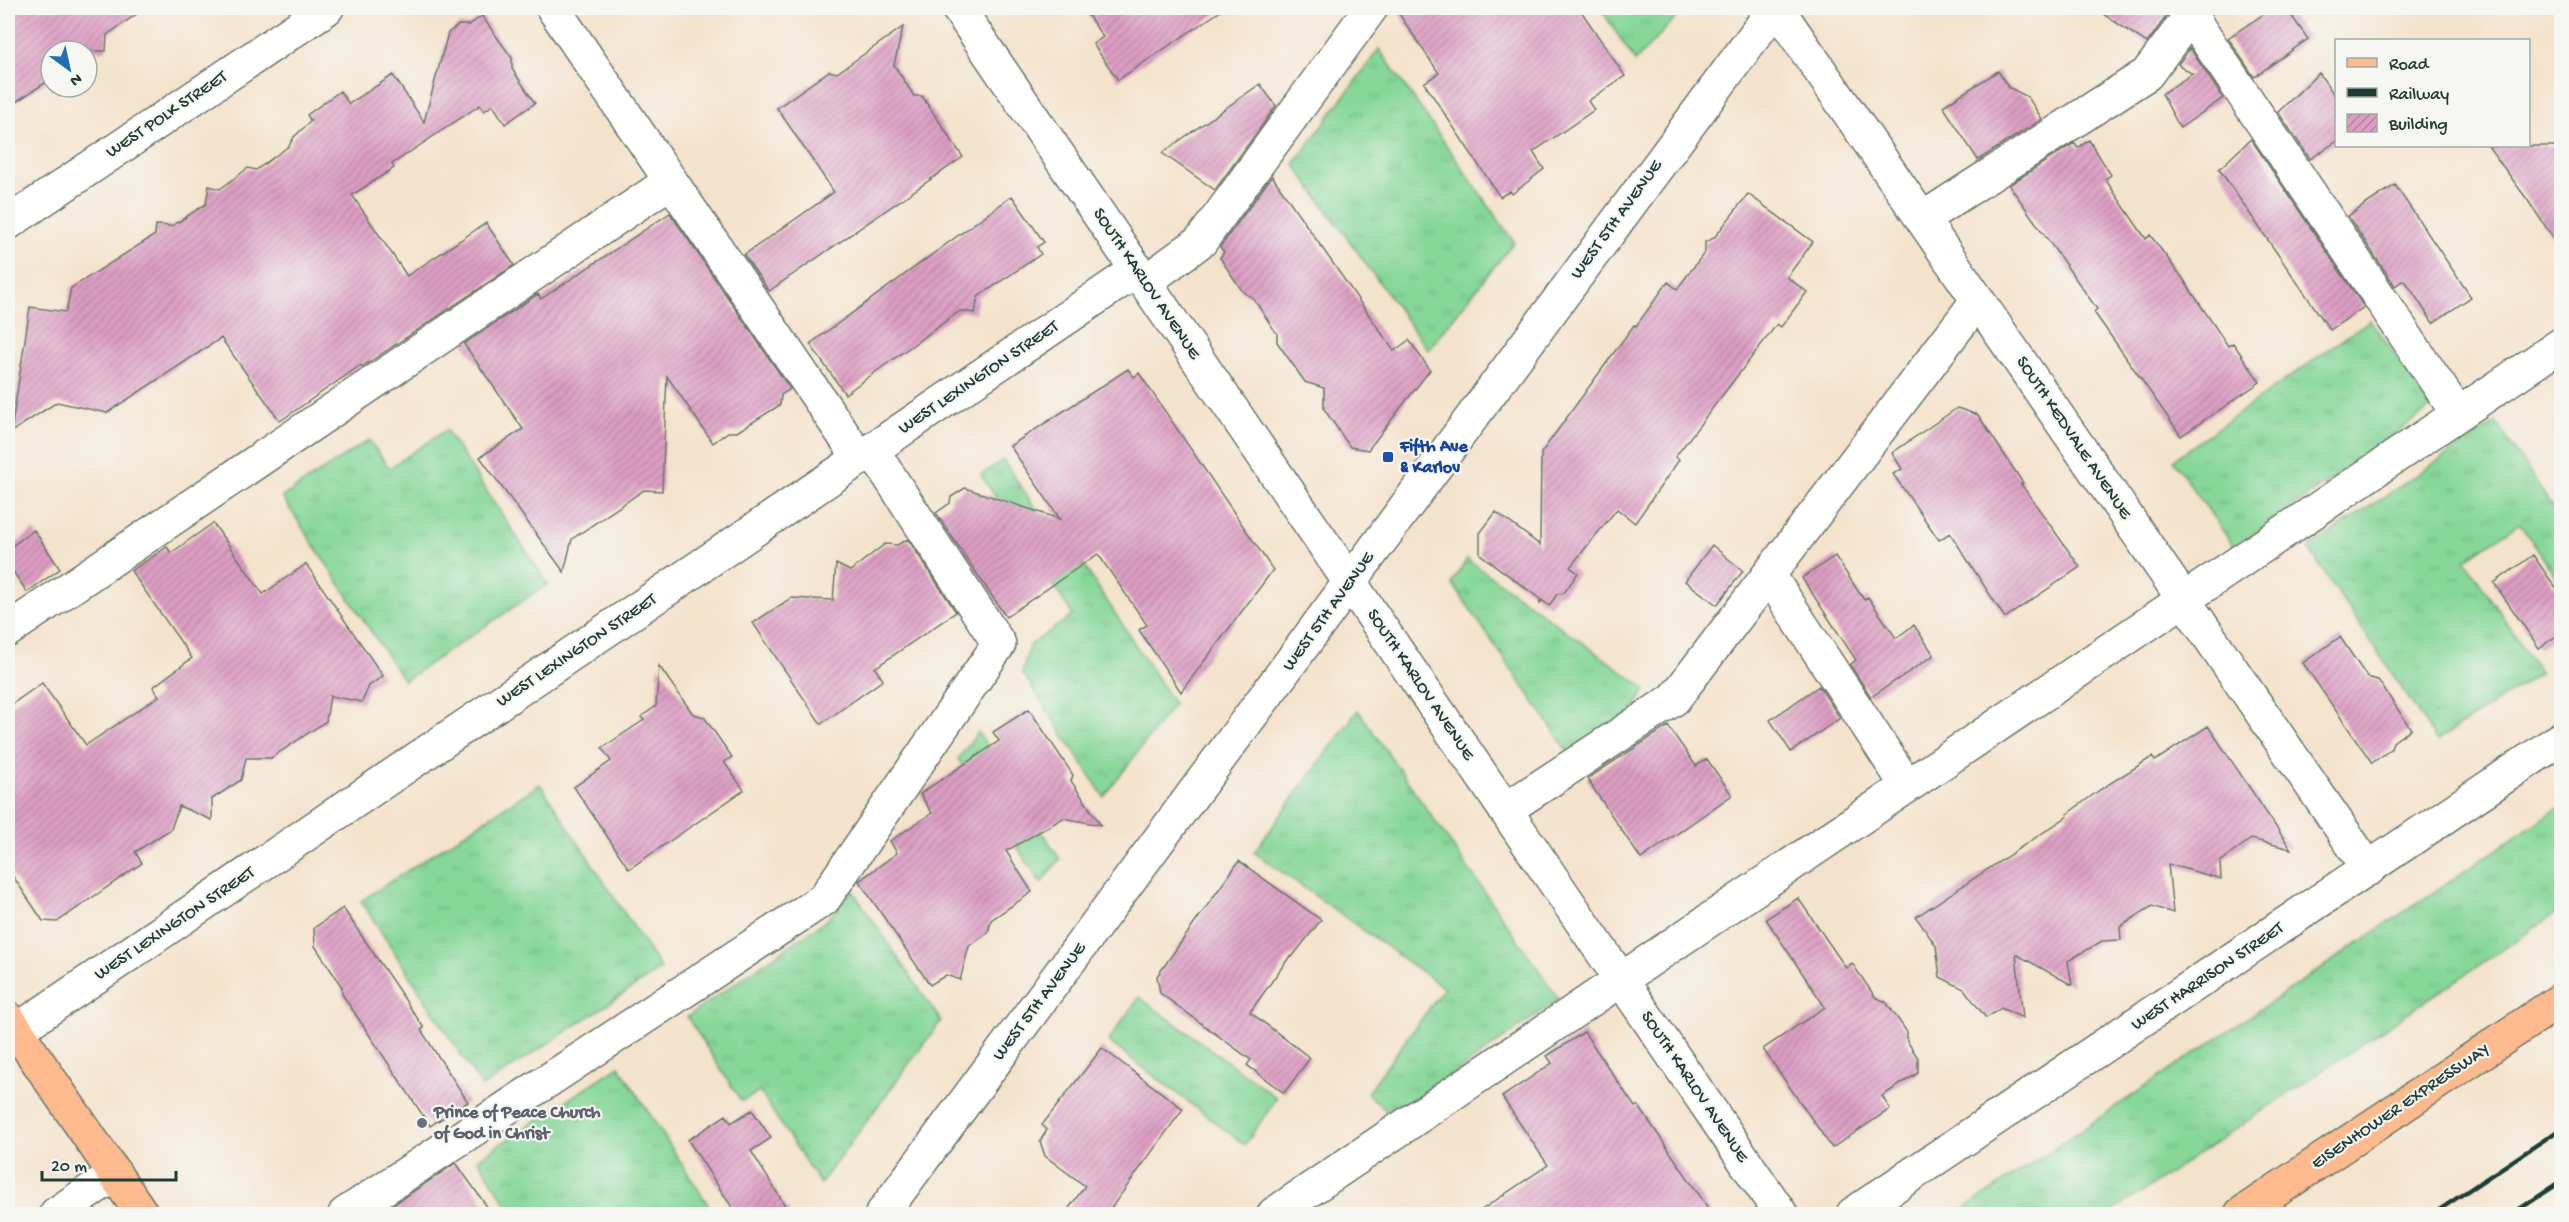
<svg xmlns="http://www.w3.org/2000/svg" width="2569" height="1222" viewBox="0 0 2569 1222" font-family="'Gochi Hand',sans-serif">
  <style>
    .grass { fill: url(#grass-tufts); stroke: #528a66; stroke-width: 1.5 }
    .building { fill: url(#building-hatch) }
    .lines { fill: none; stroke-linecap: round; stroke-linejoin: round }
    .minor-casing { stroke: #6a7769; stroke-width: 36 }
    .major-casing { stroke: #6a7769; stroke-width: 36 }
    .highway-casing { stroke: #6a7769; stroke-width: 36 }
    .minor { stroke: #fff; stroke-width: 33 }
    .major { stroke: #fcba8e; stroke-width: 33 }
    .highway { stroke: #fcba8e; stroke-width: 33 }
    .rail { stroke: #1f3d34; stroke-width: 4.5 }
    .transit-dot { fill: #1a4fb4; stroke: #f6f6f2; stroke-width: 2 }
    .worship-dot { fill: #6b7280; stroke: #f6f6f2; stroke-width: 2 }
    .labels { text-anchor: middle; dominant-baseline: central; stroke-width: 4.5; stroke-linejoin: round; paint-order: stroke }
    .street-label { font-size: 18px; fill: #1f3d34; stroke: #f6f6f2 }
    .transit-label { font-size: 18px; font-weight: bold; fill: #164399; stroke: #f6f6f2; text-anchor: start }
    .worship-label { font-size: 18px; font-weight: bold; fill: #5b616d; stroke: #f6f6f2; text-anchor: start }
  </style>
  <defs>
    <pattern id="grass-tufts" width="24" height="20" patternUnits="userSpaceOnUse" patternTransform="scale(1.5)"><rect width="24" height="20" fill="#86d798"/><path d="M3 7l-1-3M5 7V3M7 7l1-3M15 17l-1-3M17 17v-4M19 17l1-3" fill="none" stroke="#73b984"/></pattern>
    <pattern id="building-hatch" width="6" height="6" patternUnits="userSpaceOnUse" patternTransform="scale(1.5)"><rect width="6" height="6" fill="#dd9ec3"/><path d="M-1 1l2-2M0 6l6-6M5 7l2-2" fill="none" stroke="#b3829f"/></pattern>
  </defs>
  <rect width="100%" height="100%" fill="#f6f6f2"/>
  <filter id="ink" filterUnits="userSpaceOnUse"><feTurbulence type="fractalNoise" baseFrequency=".0167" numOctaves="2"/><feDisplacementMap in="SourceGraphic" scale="12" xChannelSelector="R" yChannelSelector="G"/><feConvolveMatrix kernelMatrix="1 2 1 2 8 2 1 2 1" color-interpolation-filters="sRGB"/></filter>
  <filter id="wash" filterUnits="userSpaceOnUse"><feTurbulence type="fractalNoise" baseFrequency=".008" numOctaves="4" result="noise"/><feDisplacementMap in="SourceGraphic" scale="24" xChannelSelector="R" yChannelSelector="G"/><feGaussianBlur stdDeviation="1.35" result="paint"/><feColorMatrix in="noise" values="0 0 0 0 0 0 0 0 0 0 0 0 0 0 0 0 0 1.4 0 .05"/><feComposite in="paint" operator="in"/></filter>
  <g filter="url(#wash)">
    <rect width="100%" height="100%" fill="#f4e3cc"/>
    <!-- grass -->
    <path class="grass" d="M1600 8H1685L1635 61Z
      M1379 49 1514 242 1428 350 1294 164Z
      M2370 320 2432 407 2235 548 2173 460Z
      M2496 422 2561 520V585L2520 523 2465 560 2540 673 2437 741 2308 548Z
      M446 430 548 584 404 681 282 497 369 440 389 468Z
      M1003 460 1044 521 1053 518 1174 704 1104 797 1022 672 1030 645 1073 615 981 475Z
      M1467 559 1646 689 1632 712 1569 753 1452 583Z
      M1358 710 1559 999 1393 1117 1367 1093 1444 988 1254 852Z
      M978 732 1060 859 1041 883 958 759Z
      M540 784 661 969 482 1087 361 901Z
      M2561 806V910L2109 1214H1957Z
      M852 890 941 1021 820 1184 760 1092 741 1101 687 1017 828 919Z
      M1139 997 1277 1098 1245 1145 1108 1041Z
      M619 1066 714 1214H513L478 1159Z"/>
    <g id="blocks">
      <!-- building -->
      <path class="building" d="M8 8H145L107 35 106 51H51V79L8 107Z
        M1083 8H1225L1118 80 1093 44 1103 37Z
        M1395 8H1579L1625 76 1588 101 1594 110 1533 152 1544 169 1512 194 1510 191 1500 197 1424 83 1439 73Z
        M2094 8H2165L2170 11 2147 43Z
        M2273 8H2286L2308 39 2254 77 2228 38Z
        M482 16 512 58V69L535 103 505 124 493 105 484 111 480 105 392 164 394 168 352 195 407 276 486 223 514 265 362 367 361 365 280 421 221 338 107 413 57 402 11 432 30 307 66 312 71 288 155 235 156 225 172 226 206 204 209 186 220 189 248 168 256 170 289 146 294 137 311 121 307 115 340 91 349 104 393 75 424 122 448 33 459 25H469Z
        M903 27 894 65 914 96H922L963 157 769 291 744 255 834 192 777 108 829 71 837 73Z
        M2190 48 2223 98 2180 128 2162 94 2192 74 2178 64Z
        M1998 71 2008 87 2028 97 2042 119 1978 160 1943 106Z
        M2319 73 2337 99V141L2310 159 2278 112Z
        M1260 84 1276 106 1215 190 1162 153Z
        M2251 139 2364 307 2330 330 2219 169Z
        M2089 140 2111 175 2105 179 2146 239 2150 235 2181 276 2228 346 2233 343 2260 382 2181 436 2094 312 2097 309 2009 185 2074 143 2078 148Z
        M2488 146H2562V251L2529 202Z
        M1272 176 1394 351 1409 340 1430 370 1368 450 1350 447 1324 409V388L1305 382 1277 342V334L1253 298 1243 292 1220 258 1224 252 1220 247Z
        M2395 185 2471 297 2433 323 2406 282 2402 281 2395 286 2348 216Z
        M1748 194 1813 242 1787 277 1807 292 1781 327 1777 324 1675 457 1679 460 1635 523 1617 509 1570 567 1578 573 1564 593 1557 594 1549 606 1542 600 1540 603V599L1480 554V533L1496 512 1540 545 1541 453 1634 325 1636 326 1668 282 1677 289 1705 252V242L1714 238Z
        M1012 196 1044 242 1037 247 1041 254 978 297 975 313 960 311 845 394 810 344Z
        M670 213 790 389 781 395 780 405 737 432H728L713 443 667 376 662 491 644 490 572 539 564 572 480 457 523 429 464 344 538 294 541 299Z
        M1128 369 1134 377 1139 373 1273 570 1181 692 1139 630 1147 625 1098 554 1006 617 936 513 950 503 951 497 965 488 1060 519 1010 446Z
        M1957 408 1978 415 2023 483 2021 484 2080 567 2005 618 1950 533 1939 540 1893 474 1902 469 1892 453Z
        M213 523 263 594 306 564 383 676 369 686 362 702 330 696 326 721 271 758H246L241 780 212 799V820L179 806 171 829 135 852 142 863 57 922 43 921 8 869V707L42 683 86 745 159 696 153 687 192 658 131 571 167 547 171 553Z
        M34 530 60 569 27 592 8 564V549Z
        M908 539 956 612 875 668 883 680 821 724 753 623 791 598 833 600 836 564 850 571 885 544 897 545Z
        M1712 545 1743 571 1717 605 1685 581Z
        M2533 555 2562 597V632L2539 648 2494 583Z
        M1835 556 1864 600 1868 597 1896 638 1914 625 1934 655 1871 697 1850 665 1856 660 1802 578Z
        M2340 637 2367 677 2378 680 2411 729 2393 742 2391 749 2372 763 2303 663Z
        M659 666 693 714 704 717 732 757 724 762 744 790 629 869 574 787 611 761 602 748 644 720 641 717 656 706Z
        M1819 686 1840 718 1791 752 1770 720Z
        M1029 709 1073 775 1071 781 1101 825 1063 818 1006 851 1032 892 991 920 988 933 969 946 960 980 946 975 930 985 859 881 897 853 890 841 932 813 920 794 999 741 993 732Z
        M1668 726 1696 766 1707 759 1732 795 1641 859 1587 779Z
        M2208 726 2291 849 2251 839 2220 862 2221 879 2168 864 2173 913 2152 906 2120 927 2121 940 2102 941 2068 961 2072 985 2016 954 2023 1018 2001 1008 1986 1018 1964 989 1940 977 1936 946 1916 917 2068 816 2067 814 2101 789 2152 757 2155 761Z
        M1239 861 1321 920 1292 957 1290 956 1250 1012 1310 1058 1284 1093 1247 1065 1251 1060 1160 993 1157 976Z
        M1798 898 1846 968 1852 963 1875 997 1886 1002 1907 1032V1041L1918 1058V1073L1882 1096 1890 1109 1832 1148 1763 1049 1825 1007 1766 919Z
        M343 908 424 1028 421 1030 468 1102 430 1126 342 994V987L315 946 314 928Z
        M1584 1032 1635 1107 1638 1105 1713 1215H1474L1548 1165 1502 1097 1552 1063 1547 1056Z
        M1102 1048 1183 1109 1106 1215H1064L1085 1186 1045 1156 1040 1141 1047 1130 1042 1125Z
        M752 1110 771 1138 751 1151 791 1215H737L688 1140 726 1115 731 1123Z
        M456 1163 493 1215H378Z"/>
    </g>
  </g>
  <g filter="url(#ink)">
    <use href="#blocks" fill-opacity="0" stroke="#6a7769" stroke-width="1.5"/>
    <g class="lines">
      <!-- minor casing -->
      <g class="minor-casing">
        <path id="minor" d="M553 8 860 459
          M958 8 1781 1214
          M1777 8 2369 869
          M2190 15 2458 414
          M1922 219 2147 74 2196 8
          M8 223 327 8
          M1145 282 1201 241 1371 8
          M1769 575 1907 786
          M8 630 671 181
          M1505 810 1674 699 1978 300
          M16 1031 1137 270
          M56 1214 115 1174
          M345 1214 824 899 999 644 872 450
          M882 1214 1775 8
          M1274 1214 2562 344
          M1853 1214 2562 738"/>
      </g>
      <!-- major casing -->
      <g class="major-casing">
        <path id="major" d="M8 1018 142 1214"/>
      </g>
      <!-- highway casing -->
      <g class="highway-casing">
        <path id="highway" d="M2241 1214 2562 999"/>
      </g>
      <!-- minor -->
      <use href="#minor" class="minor"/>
      <!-- major -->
      <use href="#major" class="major"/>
      <!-- highway -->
      <use href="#highway" class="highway"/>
      <!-- rail -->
      <path class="rail" d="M2433 1214 2562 1128
        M2512 1214 2562 1181"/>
    </g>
  </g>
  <!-- markers -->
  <rect class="transit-dot" x="1382" y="451" width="12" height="12" rx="3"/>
  <circle class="worship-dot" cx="422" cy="1123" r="6"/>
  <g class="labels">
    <!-- street labels -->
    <g class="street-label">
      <text transform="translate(167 115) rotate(-34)">WEST POLK STREET</text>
      <text transform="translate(1617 220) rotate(-54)">WEST 5TH AVENUE</text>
      <text transform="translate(1146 284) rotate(56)">SOUTH KARLOV AVENUE</text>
      <text transform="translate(979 378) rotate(-34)">WEST LEXINGTON STREET</text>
      <text transform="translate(2073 438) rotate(56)">SOUTH KEDVALE AVENUE</text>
      <text transform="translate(1329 612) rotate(-54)">WEST 5TH AVENUE</text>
      <text transform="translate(577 651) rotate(-34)">WEST LEXINGTON STREET</text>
      <text transform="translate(1420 685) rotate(56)">SOUTH KARLOV AVENUE</text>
      <text transform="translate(175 924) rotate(-34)">WEST LEXINGTON STREET</text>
      <text transform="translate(2208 977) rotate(-34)">WEST HARRISON STREET</text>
      <text transform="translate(1040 1002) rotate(-53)">WEST 5TH AVENUE</text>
      <text transform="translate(1694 1087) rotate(56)">SOUTH KARLOV AVENUE</text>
      <text transform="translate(2401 1107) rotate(-34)">EISENHOWER EXPRESSWAY</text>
    </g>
    <!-- transit labels -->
    <g class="transit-label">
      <text x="1400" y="447">Fifth Ave<tspan x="1400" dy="21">&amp; Karlov</tspan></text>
    </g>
    <!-- worship labels -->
    <g class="worship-label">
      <text x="434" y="1113">Prince of Peace Church<tspan x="434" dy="21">of God in Christ</tspan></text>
    </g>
  </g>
  <!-- margin -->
  <rect width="2569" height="1222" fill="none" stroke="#f6f6f2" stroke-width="30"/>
  <!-- legend -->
  <rect x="2335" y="39" width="195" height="108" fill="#f6f6f2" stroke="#a0aca6" stroke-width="1.5"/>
  <rect x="2347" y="58" width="30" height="9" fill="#fcba8e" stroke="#a0aca6" stroke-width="1.5"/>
  <text x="2389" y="69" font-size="18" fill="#1f3d34">Road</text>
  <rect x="2347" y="88" width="30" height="9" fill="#1f3d34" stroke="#a0aca6" stroke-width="1.5"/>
  <text x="2389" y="99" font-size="18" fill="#1f3d34">Railway</text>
  <rect x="2347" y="114" width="30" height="18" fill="url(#building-hatch)" stroke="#a0aca6" stroke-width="1.5"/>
  <text x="2389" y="129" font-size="18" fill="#1f3d34">Building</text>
  <!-- north arrow -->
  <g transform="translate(69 69) rotate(147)"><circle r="28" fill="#f6f6f2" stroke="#a0aca6" stroke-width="1.5"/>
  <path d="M0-4.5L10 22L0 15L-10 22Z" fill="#1f6fb2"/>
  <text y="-9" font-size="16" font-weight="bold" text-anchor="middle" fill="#1f3d34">N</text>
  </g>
  <!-- scale -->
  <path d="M42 1171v9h134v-9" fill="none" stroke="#1f3d34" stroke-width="3"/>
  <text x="51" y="1171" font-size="18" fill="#1f3d34" stroke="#f6f6f2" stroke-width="4.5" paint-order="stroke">20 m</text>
</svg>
